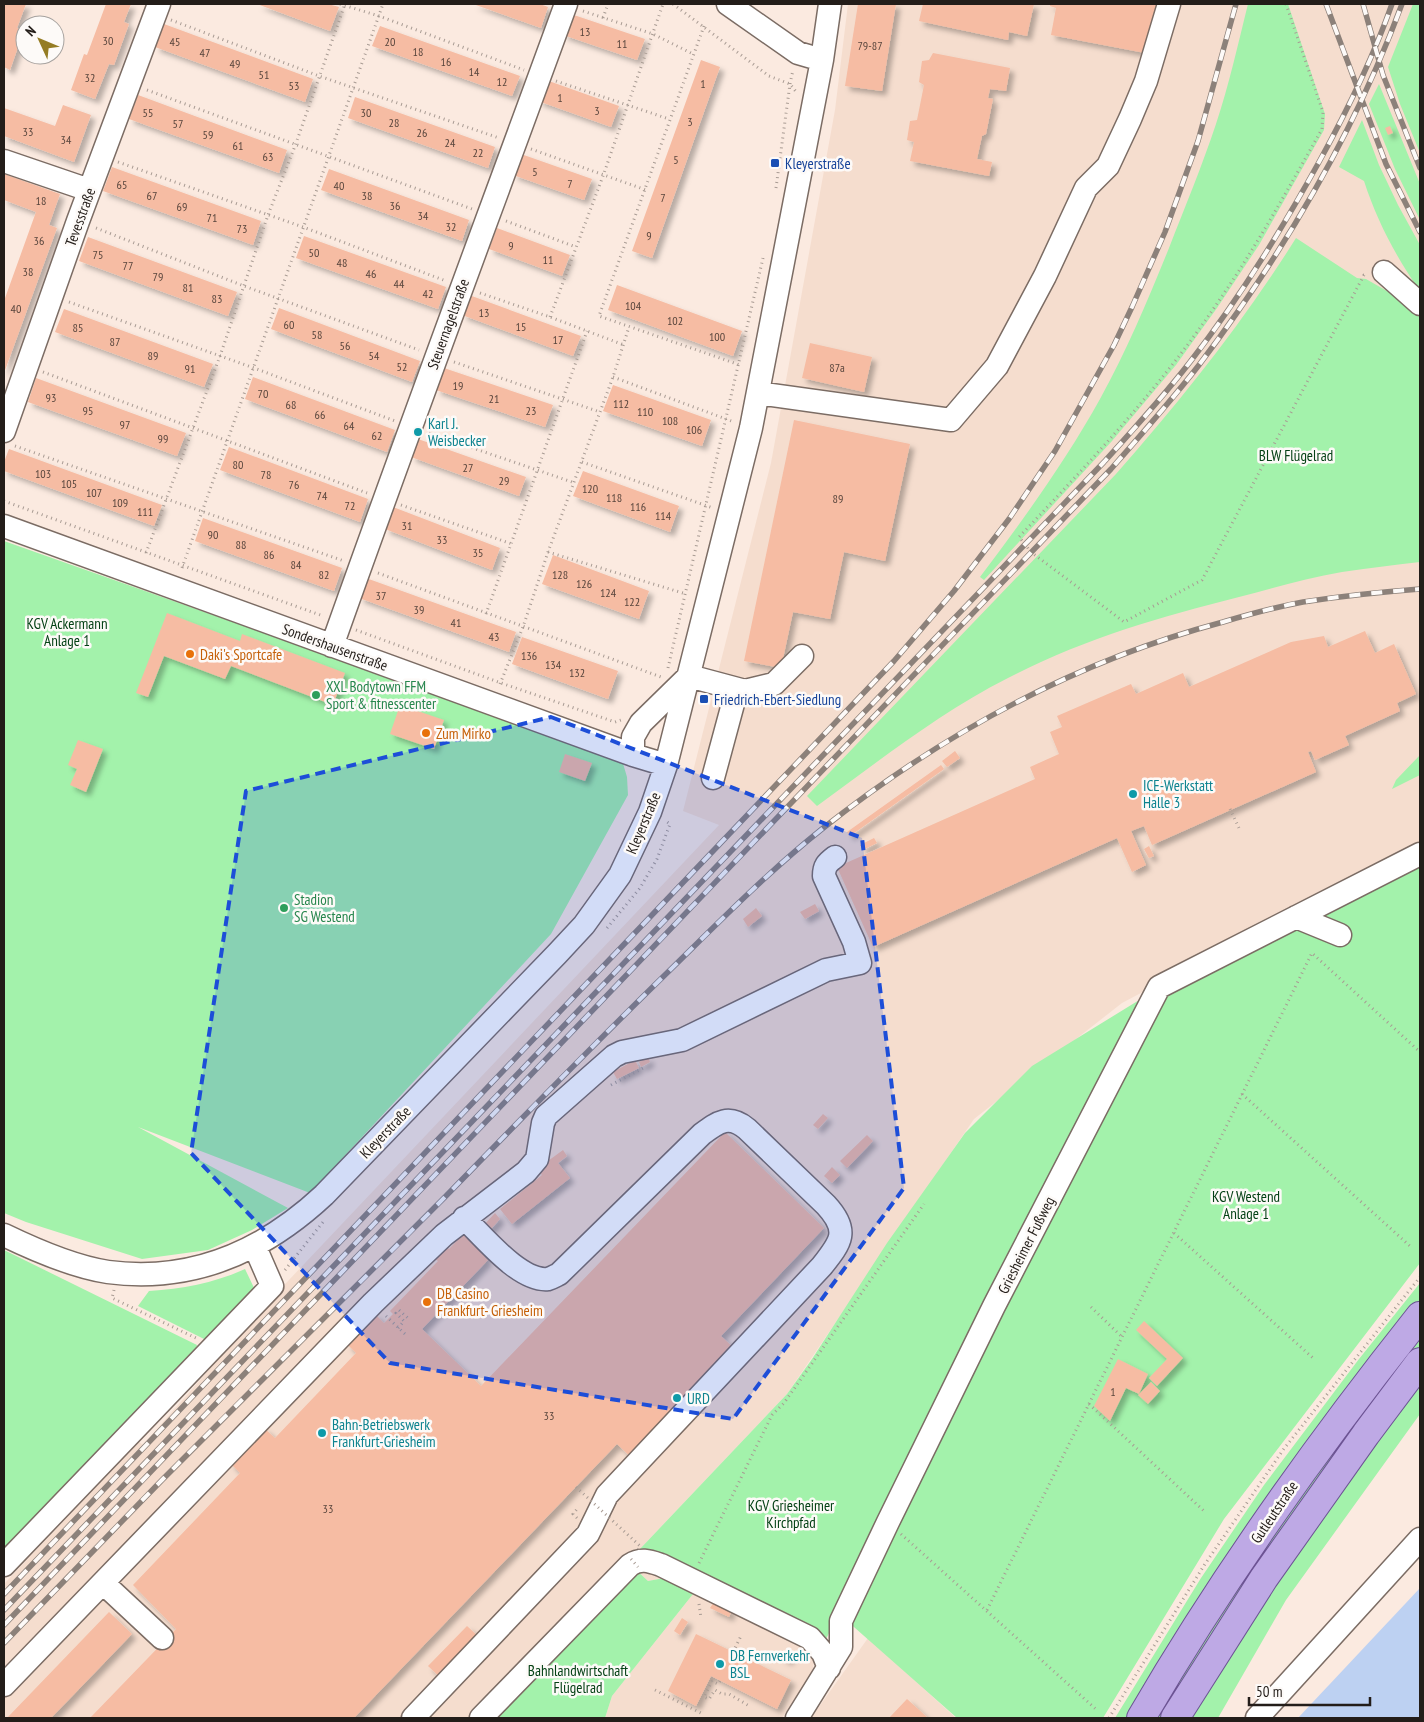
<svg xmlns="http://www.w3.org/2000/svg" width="1424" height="1722" viewBox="0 0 1424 1722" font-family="'PT Sans Narrow',sans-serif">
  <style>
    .built { fill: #f5ddce }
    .green { fill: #a3f2ab }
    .water { fill: #bdd1f2 }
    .building { fill: #f6bca3; filter: url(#shadow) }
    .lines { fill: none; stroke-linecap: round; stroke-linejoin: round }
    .minor-casing { stroke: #7b6c64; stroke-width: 25 }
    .major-casing { stroke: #6c5393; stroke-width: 30 }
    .path { stroke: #a89b93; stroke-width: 3; stroke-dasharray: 1 4; stroke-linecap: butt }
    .minor { stroke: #fff; stroke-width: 22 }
    .major { stroke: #bea9e5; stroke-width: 28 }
    .rail-casing { stroke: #8c817a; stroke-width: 5.5 }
    .rail { stroke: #fdfaf8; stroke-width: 4; stroke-dasharray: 11; stroke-linecap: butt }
    .path-bridge { stroke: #a89b93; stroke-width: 3; stroke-dasharray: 1 4; stroke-linecap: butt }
    .marked { fill: #1d4ed8; fill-opacity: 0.2; stroke: #1d4ed8; stroke-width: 4; stroke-dasharray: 10 6; stroke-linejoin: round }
    .transit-dot { fill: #1a4fb4; stroke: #fdfaf8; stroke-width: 2 }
    .culture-dot { fill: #0f9aa8; stroke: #fdfaf8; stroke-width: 2 }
    .food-dot { fill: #e8710a; stroke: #fdfaf8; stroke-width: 2 }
    .leisure-dot { fill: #2e9e5b; stroke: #fdfaf8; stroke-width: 2 }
    .labels { text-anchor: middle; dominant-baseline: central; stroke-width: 5; stroke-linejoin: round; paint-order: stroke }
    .number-label { font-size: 12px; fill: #58453c }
    .transit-label { font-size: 15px; fill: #164399; stroke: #fdfaf8; text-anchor: start }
    .street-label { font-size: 15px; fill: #231d19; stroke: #fdfaf8 }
    .culture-label { font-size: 15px; fill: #0d838f; stroke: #fdfaf8; text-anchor: start }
    .park-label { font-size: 15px; fill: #044115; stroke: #fdfaf8 }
    .food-label { font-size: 15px; fill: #c56008; stroke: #fdfaf8; text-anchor: start }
    .leisure-label { font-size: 15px; fill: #27864d; stroke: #fdfaf8; text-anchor: start }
  </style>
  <defs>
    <filter id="shadow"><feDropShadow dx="4.5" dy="4.5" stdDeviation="2.5" flood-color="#0004"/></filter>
  </defs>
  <rect width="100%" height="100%" fill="#fbeae0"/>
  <!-- built -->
  <path class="built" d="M848 4H1420V845L1122 1003 974 1119 787 1394 639 1550 474 1718H4V1584L139 1442 143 1445 271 1299 719 825 683 811 771 463 835 110Z
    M638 1561 807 1641 814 1662 812 1673 782 1718H605L612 1696 693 1594 664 1578 648 1581 633 1567Z
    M868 1638 956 1718H811Z"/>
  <!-- green -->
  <path class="green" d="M1248 4H1288L1325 114 1324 130 1259 245 1217 308 1176 365 1112 441 984 580 980 577C1023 520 1065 462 1100 399 1127 350 1148 300 1169 248 1185 207 1202 166 1216 124 1229 85 1238 44 1248 4Z
    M1413 4H1420V153L1400 104 1388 67Z
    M1379 84 1420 184V220L1395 169 1369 104Z
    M1362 120 1379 165 1398 205 1420 245V291C1396 257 1377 221 1364 181L1339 167Z
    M1296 238 1357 278 1366 279 1420 310V562C1394 565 1368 568 1342 572 1307 578 1273 588 1239 597 1159 617 1081 640 1008 678 939 713 879 761 817 806L807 796 1116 474C1182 399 1243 323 1296 238Z
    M4 541 622 760 627 777 628 795 551 934 310 1193 138 1127 288 1208 252 1230 208 1250 142 1259 26 1222 4 1213Z
    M1420 755V775L1392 789 1396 780Z
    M1420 850V1263L1224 1519 1103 1718H957L846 1620 1161 997Z
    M1149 994 857 1576 848 1579 844 1588 848 1596 826 1639 639 1550 787 1394 812 1359 887 1243 965 1133 1032 1066Z
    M4 1250 197 1345 192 1364 4 1562Z
    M245 1269 257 1294 208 1341 138 1306 149 1291C183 1289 214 1283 245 1269Z
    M1420 1283V1300L1370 1364 1130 1718H1115L1201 1578 1264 1485 1359 1359Z
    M1420 1331V1348L1362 1424 1166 1718H1152L1279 1520Z
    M1420 1374V1414L1286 1600 1218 1718H1185L1265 1591Z
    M633 1567 648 1581 664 1578 693 1594 612 1696 605 1718H487Z"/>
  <!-- water -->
  <path class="water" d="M1420 1588V1718H1298Z"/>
  <!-- building -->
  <path class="building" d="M4 4H26L17 28 24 30 10 70 4 67Z
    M106 4H131L124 22 129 24 114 65 109 64 95 99 71 90 84 54 87 55Z
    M257 4H328L339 7 330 31Z
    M473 4H540L548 7 541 28Z
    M858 4H896L882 91 845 86Z
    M923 4H1034L1027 36 1009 32 1008 40 919 21Z
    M1050 4H1162L1157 27 1150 26 1145 53 1051 35 1056 8 1050 6Z
    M571 14 645 39 637 60 563 35Z
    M164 24 313 79 305 102 155 47Z
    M380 26 520 76 512 96 372 46Z
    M933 53 1010 68 1006 91 990 89 988 98 993 99 986 134 982 136 977 159 992 162 989 176 910 161 914 142 907 140 910 121 917 120 924 85 919 82 922 61 929 60Z
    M701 60 720 67 652 258 632 251Z
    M546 80 619 106 611 127 538 101Z
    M138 95 287 150 279 173 129 119Z
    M355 97 495 147 488 168 348 118Z
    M63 105 91 115 74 162 4 136V108L55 126Z
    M1390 126 1393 133 1388 135 1385 128Z
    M521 154 592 179 584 200 513 175Z
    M112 167 261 221 253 245 103 191Z
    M329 169 469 220 462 241 321 190Z
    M4 174 60 194 49 225 57 228 4 373V301L36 212 4 200Z
    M497 228 570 255 562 276 489 249Z
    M304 236 446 287 438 309 296 258Z
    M88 237 237 292 228 316 79 261Z
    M617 285 742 331 733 356 608 310Z
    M469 295 581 336 573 356 462 315Z
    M279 308 420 361 412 382 271 329Z
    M64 309 213 364 204 387 55 332Z
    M810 343 872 357 864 392 802 378Z
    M444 368 553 405 545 427 436 390Z
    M253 377 395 430 387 452 245 399Z
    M36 378 186 433 177 456 28 402Z
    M613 385 711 420 702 446 603 411Z
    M794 420 910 444 885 561 844 552 830 619 793 612 781 668 744 661Z
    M418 439 526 477 519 496 411 457Z
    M229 447 368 499 360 522 220 470Z
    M9 449 162 505 154 526 4 471V462Z
    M583 471 679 506 670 532 573 496Z
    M393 507 500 548 492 570 385 529Z
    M203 518 342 568 334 591 195 541Z
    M553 555 649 591 639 619 542 584Z
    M366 578 516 632 509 652 359 598Z
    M167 613 240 641 242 634 345 673 333 705 231 666 225 679 164 656 148 697 136 693Z
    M1365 631 1375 653 1394 644 1416 694 1397 703 1400 711 1345 736 1349 745 1315 760 1311 751 1308 752 1316 772 1152 845 1144 826 1131 831 1146 865 1132 872 1117 838 873 947 837 867 1035 779 1030 767 1059 754 1050 732 1062 727 1057 716 1131 684 1136 694 1183 673 1189 687 1291 642 1324 636 1328 647Z
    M522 637 618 671 608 699 512 664Z
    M400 705 444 720 434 749 390 734Z
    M78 740 103 749 86 792 70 785 77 769 68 765Z
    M955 751 960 758 947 767 942 761Z
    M565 754 592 763 585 781 559 772Z
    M941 765 944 769 850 836 847 832Z
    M874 838 877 843 863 850 860 845Z
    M1149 846 1154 856 1149 858 1144 849Z
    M815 904 819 911 805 919 800 912Z
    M756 908 762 916 748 927 743 919Z
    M648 1057 650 1062 641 1067 639 1062Z
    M635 1060 639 1068 617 1079 613 1072Z
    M823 1114 828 1118 818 1129 813 1125Z
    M725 1132 824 1228 721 1336 738 1352 634 1460 617 1444 354 1718H90L176 1629 133 1585 240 1473 230 1463 264 1428 275 1438 356 1353 347 1344 375 1314 384 1323 393 1314 390 1311 438 1261 435 1259 447 1247 449 1249 467 1230 490 1252 485 1257 488 1260 422 1329 481 1386Z
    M867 1135 873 1141 847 1168 840 1161Z
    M563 1150 567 1156 558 1163 570 1178 512 1224 500 1209 542 1175 537 1169Z
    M832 1167 840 1175 832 1183 824 1176Z
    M495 1213 500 1219 489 1231 483 1226Z
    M1144 1321 1183 1358 1157 1386 1149 1378 1167 1359 1136 1330Z
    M1118 1359 1148 1374 1139 1394 1126 1388 1110 1421 1094 1406Z
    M1151 1382 1160 1391 1148 1404 1138 1395Z
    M714 1602 732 1610 729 1617 710 1608Z
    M109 1612 132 1634 81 1687 51 1718H7Z
    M682 1618 688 1622 680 1635 674 1631Z
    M467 1626 482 1640 443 1680 428 1666Z
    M696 1634 791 1680 777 1709 711 1676 696 1706 668 1691Z
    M784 1651 792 1654 788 1661 781 1657Z
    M907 1699 928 1718H889Z"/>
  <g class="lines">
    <!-- minor casing -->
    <g class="minor-casing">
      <path id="minor" d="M728 4 798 53 822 60
        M4 161 89 190
        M1384 272 1420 304
        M758 393 951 420 997 366 1045 276 1086 188 1108 166 1130 119 1146 81 1169 4
        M4 431 78 221 159 4
        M4 526 633 755 666 765
        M332 646C408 431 488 218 566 4
        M689 676 745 691 774 684 802 656
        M633 755V737L641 723 689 676
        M713 778 737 689
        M1296 917 1340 935
        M4 1235C35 1250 74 1267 108 1272 192 1283 264 1251 324 1195L557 954 584 925 620 875 650 812 666 765 751 428 822 60 830 4
        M4 1565 272 1286 255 1247
        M103 1583 162 1638
        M4 1685 373 1303 444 1235 526 1172 537 1159 543 1123 546 1116 614 1056 622 1052 682 1040 826 970 860 963 854 942 824 876C824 866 827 863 835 857
        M413 1718 588 1534 607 1495 822 1266C841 1242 850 1231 826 1205L747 1129C729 1114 718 1122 702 1134L559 1274C555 1276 552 1278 548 1279 520 1282 484 1237 464 1218
        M481 1718 630 1565C641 1558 649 1561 661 1565L810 1638 823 1653 829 1668
        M797 1718 841 1647V1621L888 1522 994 1306 1159 987 1420 854
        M1257 1718 1420 1539"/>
    </g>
    <!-- major casing -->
    <g class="major-casing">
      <path id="major" d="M1141 1718C1223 1577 1319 1443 1420 1316
        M1175 1718 1264 1578 1366 1434 1420 1362"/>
    </g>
    <!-- path -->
    <path class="path" d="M340 4 379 16 524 70
      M673 4 769 76 790 84 797 93
      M1286 4 1323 112 1322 129C1288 189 1255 249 1216 305 1159 389 1089 463 1019 537L1031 552 1124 622 1202 580 1364 275H1366
      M583 11 653 34 693 54
      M603 18 608 4
      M171 20 319 76 499 138
      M704 26 599 316 740 365
      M556 81 669 119
      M147 90 472 209
      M531 149 646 190
      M118 162 303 227 446 281
      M776 188 790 84 793 70
      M506 221 576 247
      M96 228 244 286 419 350
      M480 293 550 317 624 345
      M69 302 254 368 395 421
      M550 317 603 176 663 4
      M454 362 600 412
      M43 372 367 493
      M613 377 734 422
      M429 433 575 483
      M15 446 344 561
      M582 462 713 508
      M4 501 323 616
      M401 505 512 544
      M548 552 686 594
      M146 553 220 356 268 215 295 146 345 4
      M182 568 383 4
      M378 573 661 677
      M486 614 587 331
      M356 630 501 683 615 722 621 720
      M668 668 763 258
      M500 684 523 627 548 552 613 377 629 327
      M1230 809 1239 828
      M607 928 640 888 657 859 670 824 666 821
      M611 1085 643 1068
      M1242 1094 1411 1247
      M1174 1233 1313 1358
      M285 1270 323 1222
      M114 1290 112 1298 196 1338
      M1091 1307 1122 1337
      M386 1316 405 1334
      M398 1328 404 1321 396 1313 399 1310 409 1319
      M1089 1404 1204 1511
      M577 1518 573 1514 578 1508
      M901 1534 1098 1711
      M699 1563 772 1415 784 1403 806 1372 924 1204
      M699 1604 701 1618
      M987 1610 1312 953 1420 1052
      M733 1652 741 1636
      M720 1681 718 1684 712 1681 704 1697 709 1699 715 1690 722 1694H729L751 1707
      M655 1690 701 1713
      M1109 1718 1205 1564 1283 1450 1420 1277"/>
    <!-- minor -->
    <use href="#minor" class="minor"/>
    <!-- major -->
    <use href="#major" class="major"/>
    <!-- rail casing -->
    <g class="rail-casing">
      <path id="rail" d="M1326 4 1386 164 1420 232
        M1363 4 1383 75 1420 168
        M4 1594 714 850 894 661 954 591 1009 519 1055 451 1114 345 1132 307 1165 232 1198 141 1236 4
        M4 1610 1104 462C1133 430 1163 397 1190 362 1239 299 1281 231 1319 162 1347 111 1373 58 1392 4
        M4 1625 1111 469C1141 435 1171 401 1199 365 1282 255 1354 134 1402 4
        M4 1643C57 1589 109 1534 162 1480 256 1385 351 1292 445 1197 519 1121 593 1045 669 971 719 922 768 872 822 829 942 734 1076 661 1223 622 1250 614 1276 607 1303 602 1342 596 1381 592 1420 589"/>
    </g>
    <!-- rail -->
    <use href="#rail" class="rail"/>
    <!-- path-bridge -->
    <path class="path-bridge" d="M576 1487 640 1546 638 1549
      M631 1559 638 1567"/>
  </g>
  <!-- marked area -->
  <path class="marked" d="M551 717 862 838 904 1188 733 1419 390 1363 191 1153 246 791Z"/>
  <!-- markers -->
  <g class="transit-dot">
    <rect x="770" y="158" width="10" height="10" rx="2.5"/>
    <rect x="699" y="694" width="10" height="10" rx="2.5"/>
  </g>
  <g class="culture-dot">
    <circle cx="418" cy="432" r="5"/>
    <circle cx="1133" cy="794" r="5"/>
    <circle cx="677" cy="1398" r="5"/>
    <circle cx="322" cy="1433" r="5"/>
    <circle cx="720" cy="1664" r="5"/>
  </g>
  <g class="food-dot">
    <circle cx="190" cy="654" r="5"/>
    <circle cx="426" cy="733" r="5"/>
    <circle cx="427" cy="1302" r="5"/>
  </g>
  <g class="leisure-dot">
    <circle cx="316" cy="695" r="5"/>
    <circle cx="284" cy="908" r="5"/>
  </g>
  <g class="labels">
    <!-- number labels -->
    <g class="number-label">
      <text x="585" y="31">13</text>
      <text x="108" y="40">30</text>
      <text x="175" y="41">45</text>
      <text x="390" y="41">20</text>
      <text x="622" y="43">11</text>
      <text x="870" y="45">79-87</text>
      <text x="418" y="51">18</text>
      <text x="205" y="52">47</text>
      <text x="446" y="61">16</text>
      <text x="235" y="63">49</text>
      <text x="474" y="71">14</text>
      <text x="264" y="74">51</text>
      <text x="90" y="77">32</text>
      <text x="502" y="81">12</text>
      <text x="703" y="83">1</text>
      <text x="294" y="85">53</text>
      <text x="560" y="97">1</text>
      <text x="597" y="110">3</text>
      <text x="148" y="112">55</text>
      <text x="366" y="112">30</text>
      <text x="690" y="121">3</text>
      <text x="394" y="122">28</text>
      <text x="178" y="123">57</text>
      <text x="28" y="131">33</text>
      <text x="422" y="132">26</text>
      <text x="208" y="134">59</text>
      <text x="66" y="139">34</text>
      <text x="450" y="142">24</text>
      <text x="238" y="145">61</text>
      <text x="478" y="152">22</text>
      <text x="268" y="156">63</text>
      <text x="676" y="159">5</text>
      <text x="535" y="171">5</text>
      <text x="570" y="183">7</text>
      <text x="122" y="184">65</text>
      <text x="339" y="185">40</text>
      <text x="152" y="195">67</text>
      <text x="367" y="195">38</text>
      <text x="663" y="197">7</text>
      <text x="41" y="200">18</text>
      <text x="395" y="205">36</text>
      <text x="182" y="206">69</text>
      <text x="423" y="215">34</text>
      <text x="212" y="217">71</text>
      <text x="451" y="226">32</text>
      <text x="242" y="228">73</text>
      <text x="649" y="235">9</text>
      <text x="39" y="240">36</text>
      <text x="511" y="245">9</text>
      <text x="314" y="252">50</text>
      <text x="98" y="254">75</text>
      <text x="548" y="259">11</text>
      <text x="342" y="262">48</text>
      <text x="128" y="265">77</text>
      <text x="28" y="271">38</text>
      <text x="371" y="273">46</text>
      <text x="158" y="276">79</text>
      <text x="399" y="283">44</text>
      <text x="188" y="287">81</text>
      <text x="428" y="293">42</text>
      <text x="217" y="298">83</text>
      <text x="633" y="305">104</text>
      <text x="16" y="308">40</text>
      <text x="484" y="312">13</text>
      <text x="675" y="320">102</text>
      <text x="289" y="324">60</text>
      <text x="521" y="326">15</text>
      <text x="78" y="327">85</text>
      <text x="317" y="334">58</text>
      <text x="717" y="336">100</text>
      <text x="558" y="339">17</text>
      <text x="115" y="341">87</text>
      <text x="345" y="345">56</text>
      <text x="153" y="355">89</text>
      <text x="374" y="355">54</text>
      <text x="402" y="366">52</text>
      <text x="837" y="367">87a</text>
      <text x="190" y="368">91</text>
      <text x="458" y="385">19</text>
      <text x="263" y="393">70</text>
      <text x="51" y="397">93</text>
      <text x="494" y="398">21</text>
      <text x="621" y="403">112</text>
      <text x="291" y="404">68</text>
      <text x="88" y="410">95</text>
      <text x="531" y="410">23</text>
      <text x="645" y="411">110</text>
      <text x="320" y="414">66</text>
      <text x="670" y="420">108</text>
      <text x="125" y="424">97</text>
      <text x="349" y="425">64</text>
      <text x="694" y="429">106</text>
      <text x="377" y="435">62</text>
      <text x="163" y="438">99</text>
      <text x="238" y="464">80</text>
      <text x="468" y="467">27</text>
      <text x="43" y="473">103</text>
      <text x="266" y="474">78</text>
      <text x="504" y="480">29</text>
      <text x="69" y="483">105</text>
      <text x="294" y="484">76</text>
      <text x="590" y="488">120</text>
      <text x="94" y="492">107</text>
      <text x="322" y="495">74</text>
      <text x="614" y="497">118</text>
      <text x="838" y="498">89</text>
      <text x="120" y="502">109</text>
      <text x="350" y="505">72</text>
      <text x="638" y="506">116</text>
      <text x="145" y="511">111</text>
      <text x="663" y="515">114</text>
      <text x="407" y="525">31</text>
      <text x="213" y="534">90</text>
      <text x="442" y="539">33</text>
      <text x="241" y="544">88</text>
      <text x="478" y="552">35</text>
      <text x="269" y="554">86</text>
      <text x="296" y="564">84</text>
      <text x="324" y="574">82</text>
      <text x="560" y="574">128</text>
      <text x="584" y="583">126</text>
      <text x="608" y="592">124</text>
      <text x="381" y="595">37</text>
      <text x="632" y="601">122</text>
      <text x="419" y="609">39</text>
      <text x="456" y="622">41</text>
      <text x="494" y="636">43</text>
      <text x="529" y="655">136</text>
      <text x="553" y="664">134</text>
      <text x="577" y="672">132</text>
      <text x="1113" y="1391">1</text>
      <text x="549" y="1415">33</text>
      <text x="328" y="1508">33</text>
    </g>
    <!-- transit labels -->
    <g class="transit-label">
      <text x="785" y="163">Kleyerstraße</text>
      <text x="714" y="699">Friedrich-Ebert-Siedlung</text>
    </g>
    <!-- street labels -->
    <g class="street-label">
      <text transform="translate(80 217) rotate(-70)">Tevesstraße</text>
      <text transform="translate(448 324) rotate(-70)">Steuernagelstraße</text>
      <text transform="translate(335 647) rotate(20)">Sondershausenstraße</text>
      <text transform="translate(643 823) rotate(-67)">Kleyerstraße</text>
      <text transform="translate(385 1132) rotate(-46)">Kleyerstraße</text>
      <text transform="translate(1026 1245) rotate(-63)">Griesheimer Fußweg</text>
      <text transform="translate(1274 1512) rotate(-56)">Gutleutstraße</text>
    </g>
    <!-- culture labels -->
    <g class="culture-label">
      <text x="428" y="423">Karl J.<tspan x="428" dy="17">Weisbecker</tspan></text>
      <text x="1143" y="785">ICE-Werkstatt<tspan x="1143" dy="17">Halle 3</tspan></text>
      <text x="687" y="1398">URD</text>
      <text x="332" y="1424">Bahn-Betriebswerk<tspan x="332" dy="17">Frankfurt-Griesheim</tspan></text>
      <text x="730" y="1655">DB Fernverkehr<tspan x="730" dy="17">BSL</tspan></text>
    </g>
    <!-- park labels -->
    <g class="park-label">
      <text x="1296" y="455">BLW Flügelrad</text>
      <text x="67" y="623">KGV Ackermann<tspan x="67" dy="17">Anlage 1</tspan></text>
      <text x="1246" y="1196">KGV Westend<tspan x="1246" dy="17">Anlage 1</tspan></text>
      <text x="791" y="1505">KGV Griesheimer<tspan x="791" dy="17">Kirchpfad</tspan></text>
      <text x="578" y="1670">Bahnlandwirtschaft<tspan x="578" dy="17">Flügelrad</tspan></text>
    </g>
    <!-- food labels -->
    <g class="food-label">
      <text x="200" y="654">Daki's Sportcafe</text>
      <text x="436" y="733">Zum Mirko</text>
      <text x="437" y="1293">DB Casino<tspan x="437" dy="17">Frankfurt- Griesheim</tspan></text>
    </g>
    <!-- leisure labels -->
    <g class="leisure-label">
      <text x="326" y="686">XXL Bodytown FFM<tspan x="326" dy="17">Sport &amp; fitnesscenter</tspan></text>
      <text x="294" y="899">Stadion<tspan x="294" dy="17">SG Westend</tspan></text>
    </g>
  </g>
  <!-- border -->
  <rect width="1424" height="1722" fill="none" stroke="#231d19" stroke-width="10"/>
  <!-- north arrow -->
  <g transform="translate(40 40) rotate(314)"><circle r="24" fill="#fdfaf8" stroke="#a6a29f"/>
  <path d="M0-4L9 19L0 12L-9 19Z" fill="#957c23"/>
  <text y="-8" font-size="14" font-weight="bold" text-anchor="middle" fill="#231d19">N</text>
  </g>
  <!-- scale -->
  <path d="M1249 1697v8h121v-8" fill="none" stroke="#231d19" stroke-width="2.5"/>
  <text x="1256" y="1697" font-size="15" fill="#231d19" stroke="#fdfaf8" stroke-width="4" paint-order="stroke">50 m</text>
</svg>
